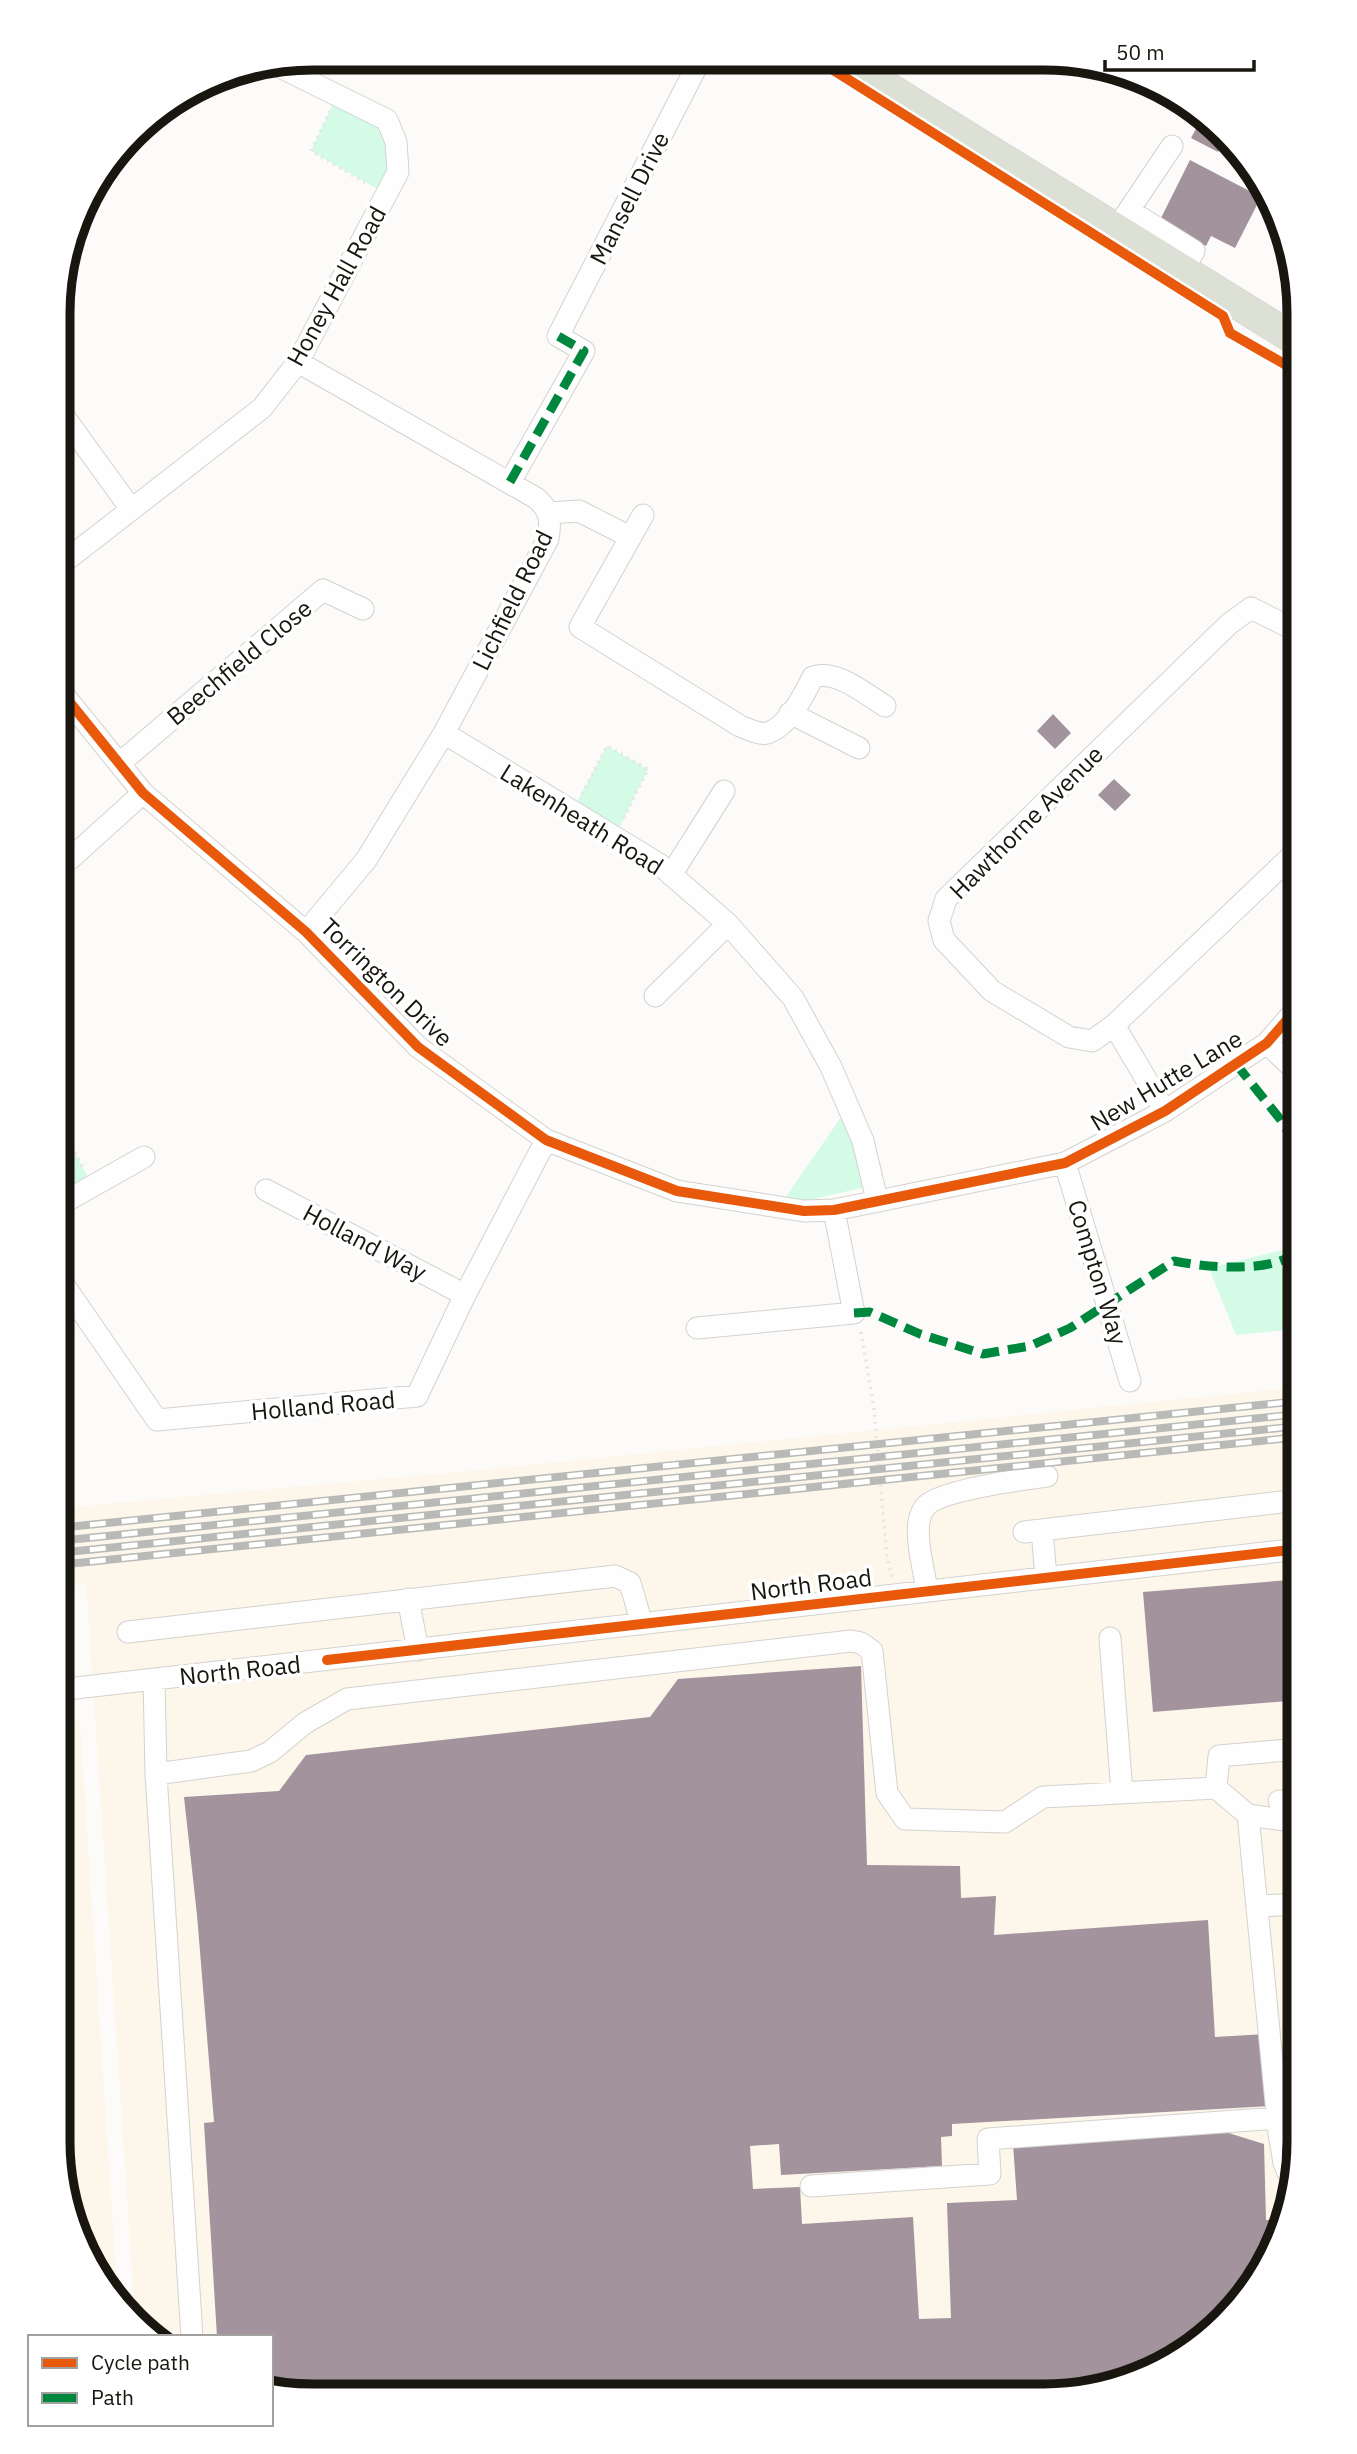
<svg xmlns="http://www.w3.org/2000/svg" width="1357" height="2454" viewBox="0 0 1357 2454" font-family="'IBM Plex Sans',sans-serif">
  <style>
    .built { fill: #fdf7eb }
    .green { fill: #d3fbe6 }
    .building { fill: #a2939d }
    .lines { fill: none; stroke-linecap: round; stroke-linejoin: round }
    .minor-casing { stroke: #d4d2ce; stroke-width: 23 }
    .highway-casing { stroke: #d9d8d6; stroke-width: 32 }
    .path { stroke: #e5e5e4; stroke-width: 3.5; stroke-dasharray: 2 5; stroke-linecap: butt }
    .minor { stroke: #fffefe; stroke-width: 21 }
    .highway { stroke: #dde0d4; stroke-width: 30 }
    .rail-casing { stroke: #b9b9b8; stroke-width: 8 }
    .rail { stroke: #fff; stroke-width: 5; stroke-dasharray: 16; stroke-linecap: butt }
    .quiet { stroke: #00873e; stroke-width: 9; stroke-dasharray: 18 9; stroke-linecap: butt }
    .cycleway-casing { stroke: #fff; stroke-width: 15 }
    .cycleway { stroke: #e8590c; stroke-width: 10 }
    .labels { text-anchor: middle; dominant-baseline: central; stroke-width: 7; stroke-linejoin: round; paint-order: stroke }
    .street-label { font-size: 24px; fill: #19150f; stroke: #fff }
    .rim { fill: none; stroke: #19150f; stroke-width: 9 }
  </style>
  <rect width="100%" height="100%" fill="#fcfbf9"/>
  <!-- built -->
  <path class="built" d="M1299 1387V2158L1280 2238 1126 2383 1044 2396 280 2394 271 2391V2337H151L135 2319 86 1584 58 1588V1508L468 1471Z
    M80 1721 118 2301 101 2283 71 2223 58 2141V1723Z"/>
  <!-- green -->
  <path class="green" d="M337 95 390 127 386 194 311 151Z
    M607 746 648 769 615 837 572 811Z
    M848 1107 874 1185 779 1207Z
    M59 1121 92 1186 59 1205Z
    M1299 1246V1318L1286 1330 1236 1335 1209 1268Z"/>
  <!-- building -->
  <path class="building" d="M1198 125 1224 139 1218 152 1191 138Z
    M1190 160 1261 197 1235 248 1211 236 1206 246 1159 222Z
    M1053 714 1071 733 1055 749 1037 731Z
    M1114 779 1131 795 1115 811 1098 795Z
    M1289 1580 1299 1700 1153 1712 1143 1592Z
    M861 1666 867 1865 960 1866 961 1898 996 1896 994 1935 1208 1920 1215 2037 1266 2034 1270 2106 952 2124V2136L941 2137 942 2166 781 2175 779 2144 750 2146 753 2189 800 2187 802 2224 913 2217 919 2319 951 2318 947 2203 1017 2200 1013 2144 1219 2130 1264 2144 1266 2220 1284 2219 1280 2238 1247 2296 1199 2344 1126 2383 1044 2396 280 2394 271 2391V2337H217L204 2123 214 2122 197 1915 184 1797 279 1791 306 1755 650 1717 678 1679Z
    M60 1978 70 2098 58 2099V1979Z"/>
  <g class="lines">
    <!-- minor casing -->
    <g class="minor-casing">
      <path id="minor" d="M1130 211 1194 251 1182 272
        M1115 231 1172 146
        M298 362 536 498C551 511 551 521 548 539L444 733 366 860 306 932
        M60 411 131 509
        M510 482 584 351 558 336 700 60
        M549 513 579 511 630 537
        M643 515 580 627 740 726C748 729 759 735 767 733 788 727 804 695 813 677 837 669 865 694 885 706
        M60 565 262 408 298 362 398 172 396 142 387 120 276 65
        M59 689 143 793 306 932 418 1047 546 1140 677 1191 804 1211 834 1210 1065 1163 1165 1111 1267 1043 1299 1006
        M790 713 859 748
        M444 733 659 864 728 924 793 998 831 1067 863 1141 877 1200
        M120 763 323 590 363 609
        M59 862 70 859 143 793
        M671 875 724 791
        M655 996 728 924
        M1114 1025 1092 1041 1069 1037 992 991 944 940 939 921 946 899 1229 624 1251 608 1299 632
        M1267 1043 1299 1074
        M1165 1111 1114 1025 1299 849
        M1065 1163 1130 1381
        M266 1190 465 1295
        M59 1205 144 1157
        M59 1278 157 1420 417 1396 465 1295 546 1140
        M697 1328 854 1313 834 1210
        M1042 1530 1046 1578
        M1024 1532 1299 1500
        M927 1591C924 1569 916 1544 919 1521 920 1517 923 1509 926 1506 940 1490 1024 1479 1047 1476
        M408 1599 418 1650
        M128 1632 615 1576 630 1583 642 1624
        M1110 1638 1122 1793
        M154 1680 156 1774 192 2337
        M58 1690 1299 1549
        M156 1774 251 1761 270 1752 305 1723 347 1699 851 1641 861 1643 872 1651 887 1793 905 1819 1005 1822 1043 1797 1216 1788 1248 1815 1299 1822
        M1216 1788 1219 1756 1299 1749
        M1279 1801 1299 1802
        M1248 1815 1279 2134 1284 2163 1293 2184
        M1258 1906 1299 1904
        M811 2186 990 2174 988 2139 1277 2118"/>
    </g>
    <!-- highway casing -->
    <g class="highway-casing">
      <path id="highway" d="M845 61 1299 342"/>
    </g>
    <!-- path -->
    <path class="path" d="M330 111 311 151 369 185
      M582 794 607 746 648 769 623 820
      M59 1121 83 1168
      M861 1332 874 1409 887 1557 892 1577"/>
    <!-- minor -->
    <use href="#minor" class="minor"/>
    <!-- highway -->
    <use href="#highway" class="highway"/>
    <!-- rail casing -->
    <g class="rail-casing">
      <path id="rail" d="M58 1528 1299 1401
        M58 1541 1299 1414
        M58 1553 1299 1426
        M58 1565 1299 1437"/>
    </g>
    <!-- rail -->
    <use href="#rail" class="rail"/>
    <!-- quiet -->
    <path class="quiet" d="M510 482 584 351 558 336
      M1236 1064 1280 1119 1299 1149
      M854 1313 870 1312 920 1334 983 1354 1030 1346 1070 1328 1174 1261C1204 1267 1277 1275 1299 1249"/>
    <!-- cycleway casing -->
    <g class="cycleway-casing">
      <path id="cycleway" d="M819 61 1223 316 1230 333 1293 369H1299
        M59 689 143 793 306 932 418 1047 546 1140 677 1191 804 1211 834 1210 1065 1163 1165 1111 1267 1043 1299 1006
        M327 1660 1299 1549"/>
    </g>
    <!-- cycleway -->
    <use href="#cycleway" class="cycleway"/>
  </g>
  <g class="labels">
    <!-- street labels -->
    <g class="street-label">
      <text transform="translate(629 198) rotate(-63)">Mansell Drive</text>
      <text transform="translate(336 286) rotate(-61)">Honey Hall Road</text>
      <text transform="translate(512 600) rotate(-64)">Lichfield Road</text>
      <text transform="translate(239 662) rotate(-40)">Beechfield Close</text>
      <text transform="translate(582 819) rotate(32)">Lakenheath Road</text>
      <text transform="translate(1026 822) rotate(-45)">Hawthorne Avenue</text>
      <text transform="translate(387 982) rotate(44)">Torrington Drive</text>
      <text transform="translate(1166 1080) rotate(-31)">New Hutte Lane</text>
      <text transform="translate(365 1242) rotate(28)">Holland Way</text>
      <text transform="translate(1098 1272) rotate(73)">Compton Way</text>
      <text transform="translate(323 1405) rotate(-5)">Holland Road</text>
      <text transform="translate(811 1584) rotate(-7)">North Road</text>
      <text transform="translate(240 1670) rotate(-6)">North Road</text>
    </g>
  </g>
  <!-- crop -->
  <path d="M0 0H1357V2454H0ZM313 70H1044A243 243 0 0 1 1287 313V2141A243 243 0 0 1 1044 2384H313A243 243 0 0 1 70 2141V313A243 243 0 0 1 313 70Z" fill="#fff" fill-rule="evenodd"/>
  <path class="rim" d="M313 70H1044A243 243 0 0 1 1287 313V2141A243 243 0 0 1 1044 2384H313A243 243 0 0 1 70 2141V313A243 243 0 0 1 313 70Z"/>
  <!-- legend -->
  <rect x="28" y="2335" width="245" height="91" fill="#ffffff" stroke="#a3a19f" stroke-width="2"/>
  <rect x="42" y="2358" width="35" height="10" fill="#e8590c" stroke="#a3a19f" stroke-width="2"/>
  <text x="91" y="2370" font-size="21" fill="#19150f">Cycle path</text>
  <rect x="42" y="2393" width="35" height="10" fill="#00873e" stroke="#a3a19f" stroke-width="2"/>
  <text x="91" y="2405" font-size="21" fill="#19150f">Path</text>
  <!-- scale -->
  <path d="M1105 60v10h149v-10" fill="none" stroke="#19150f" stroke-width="3.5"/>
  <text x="1116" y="60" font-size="21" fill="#19150f" stroke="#ffffff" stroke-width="5" paint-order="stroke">50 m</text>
</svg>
